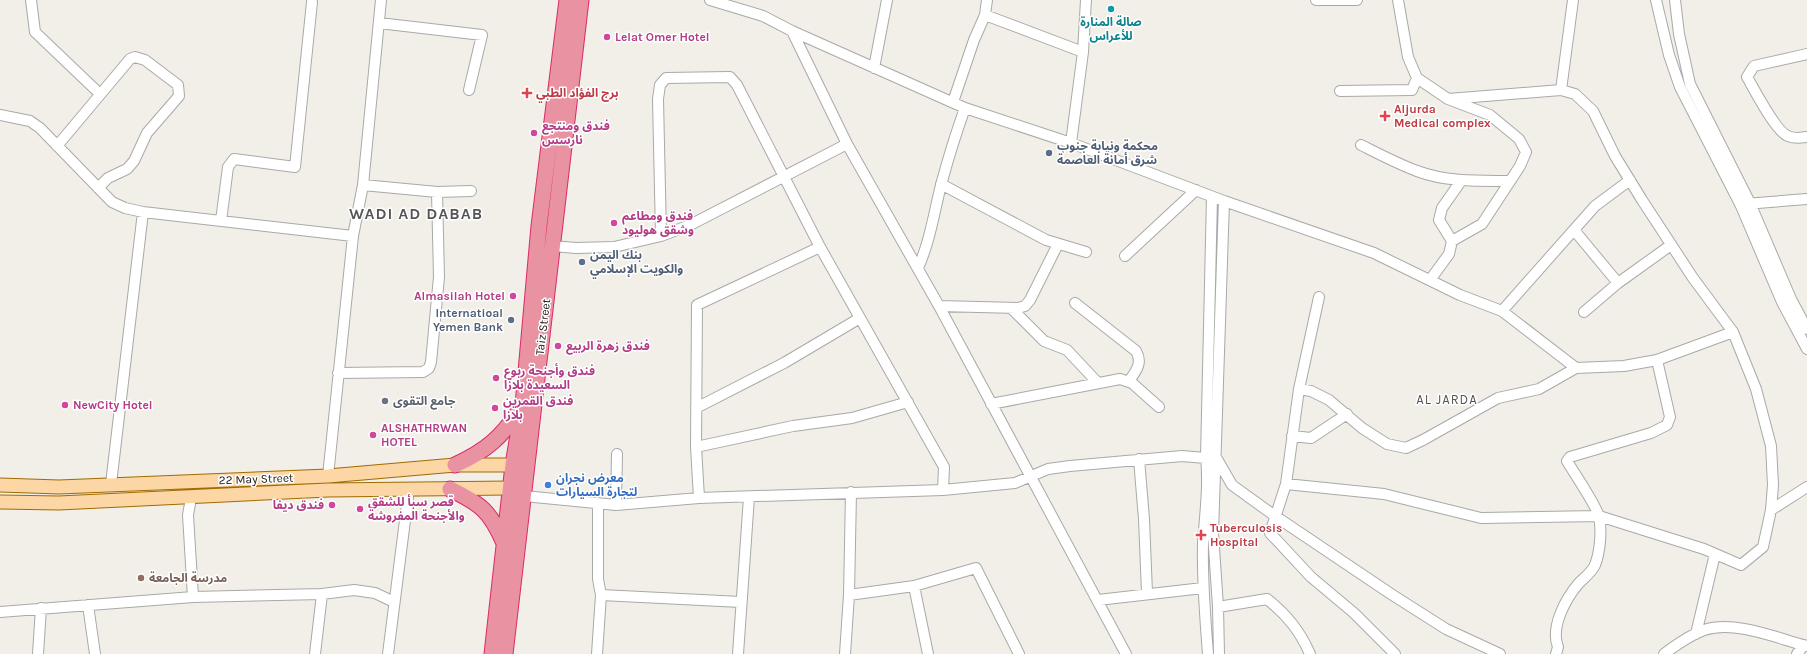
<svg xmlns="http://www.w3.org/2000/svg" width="1807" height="654" viewBox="0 0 1807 654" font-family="Karla,'Noto Sans Arabic',sans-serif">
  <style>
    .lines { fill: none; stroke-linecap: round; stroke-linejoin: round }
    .minor-casing { stroke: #a9a9a9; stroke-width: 12 }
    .major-casing { stroke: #a06b00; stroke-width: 15 }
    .highway-casing { stroke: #dc2a67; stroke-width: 17 }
    .minor { stroke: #fff; stroke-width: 10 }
    .major { stroke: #fcd6a4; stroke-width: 13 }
    .highway { stroke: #e892a2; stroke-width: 15 }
    .culture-dot { fill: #0f9aa8; stroke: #fff; stroke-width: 1.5 }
    .hotel-dot { fill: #d1479c; stroke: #fff; stroke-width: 1.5 }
    .health-dot { fill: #e0444e; stroke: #fff; stroke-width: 1.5 }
    .service-dot { fill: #5c6f8a; stroke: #fff; stroke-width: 1.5 }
    .worship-dot { fill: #6b7280; stroke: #fff; stroke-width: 1.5 }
    .shop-dot { fill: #3f7fe0; stroke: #fff; stroke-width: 1.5 }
    .education-dot { fill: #8d6e63; stroke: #fff; stroke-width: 1.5 }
    .labels { text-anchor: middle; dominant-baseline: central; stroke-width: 3; stroke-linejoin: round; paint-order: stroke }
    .culture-label { font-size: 12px; font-weight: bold; fill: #0d838f; stroke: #fff }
    .hotel-label { font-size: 12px; font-weight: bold; fill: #b23c85; stroke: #fff; text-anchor: start }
    .health-label { font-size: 12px; font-weight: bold; fill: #be3a42; stroke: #fff; text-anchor: start }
    .service-label { font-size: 12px; font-weight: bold; fill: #4e5e75; stroke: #fff; text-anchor: start }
    .street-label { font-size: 12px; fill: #222; stroke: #fff }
    .worship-label { font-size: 12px; font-weight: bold; fill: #5b616d; stroke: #fff; text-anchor: start }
    .shop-label { font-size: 12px; font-weight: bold; fill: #366cbe; stroke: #fff; text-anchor: start }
    .education-label { font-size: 12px; font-weight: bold; fill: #785e54; stroke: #fff; text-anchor: start }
    .neighbourhood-label { font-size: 13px; letter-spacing: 1px; fill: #555; stroke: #fff }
    .district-label { font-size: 16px; font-weight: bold; letter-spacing: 1px; fill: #555; stroke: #fff }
  </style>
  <rect width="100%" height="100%" fill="#f2efe9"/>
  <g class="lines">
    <!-- minor casing -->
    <g class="minor-casing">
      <path id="minor" d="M31 0 35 32 100 94
        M710 0 763 16 792 31 965 108 1071 143 1224 201 1374 253 1460 295 1502 311 1576 368
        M1316 0H1357
        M1398 0 1408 57 1417 78 1448 99 1490 115 1519 139 1526 152 1520 166 1482 224 1452 241
        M1656 0 1669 55 1680 87 1741 206 1782 302 1807 349
        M1675 0 1679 34 1690 84 1750 203 1791 299 1807 329
        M985 15 1083 52
        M379 23 482 35 469 90
        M792 31 847 144 939 306 1126 654
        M1807 54 1754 66 1747 77C1754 89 1776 132 1788 136 1794 139 1801 138 1807 137
        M874 68 887 0
        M1561 90 1573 0
        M1340 91 1412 90 1417 78
        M953 102 974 40 985 15 987 0
        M0 115 30 121 40 128 112 202 125 208 143 212 353 236
        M1071 143 1083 52 1086 0
        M1361 145C1379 154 1398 164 1417 171 1446 182 1478 181 1508 181
        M57 146 130 59 135 57 145 60 178 85 179 96 147 133 134 161 127 169 108 178 98 188
        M941 184 1046 240 1086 252
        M363 185 437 192 471 191
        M1745 204 1807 199
        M221 221 228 167 234 159 295 167 312 2
        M1574 230 1618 283
        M661 236 658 99 660 85 666 78 730 77 737 85 820 247 944 467 943 490
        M553 246 576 248 614 247 661 236 690 225 847 144
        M1125 256 1196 190
        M918 268C930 241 934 213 941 185 948 159 956 133 965 108
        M1430 280 1449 254 1452 241 1439 220 1442 208 1461 181
        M1319 297 1299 389 1286 484 1270 533 1311 577 1354 613 1395 654
        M1075 303 1136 351C1143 363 1136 371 1129 381
        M939 306 1018 308 1025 306 1030 300 1058 244
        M1011 308 1044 341 1067 350 1098 383
        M1502 311 1595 206 1630 180
        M1584 312 1618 283 1671 245
        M338 373 423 372 429 368 431 362 439 277 437 192
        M1299 389 1311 391 1329 400 1362 428 1387 444 1406 448 1423 440 1498 398 1539 389 1576 368 1624 366 1657 360 1733 332
        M991 404 1120 379 1132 383 1159 407
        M696 408 784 363 860 318
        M1292 436 1311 438 1347 414
        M696 447 793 426 852 418 908 402
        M1139 459 1144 519 1147 593
        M328 476 353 236 363 185 381 0
        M111 484 143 212
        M1286 484 1384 494 1481 518 1599 516 1704 549 1741 565 1763 547 1771 510 1773 485 1771 446 1756 389 1733 332 1693 278 1642 200 1615 156 1593 111 1575 94 1561 90 1448 99
        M524 496 616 505 699 498 943 490 1015 483 1048 469 1070 466 1182 456 1217 459 1232 485 1275 516 1391 594 1446 629 1500 654
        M191 498 188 515 193 597
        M699 498 696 447 697 305 820 247
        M616 505 617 454
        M1771 510 1807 487
        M914 586 928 654
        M601 595 741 602
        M849 595 914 586 976 568 1019 654
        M1098 600 1203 588
        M88 605 95 654
        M1218 607 1267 599C1287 615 1300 631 1310 654
        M0 612 193 597 322 594 354 590 375 593 394 602
        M1696 634 1715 554
        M38 654 41 608
        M315 654 322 594
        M388 654 409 489
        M597 654 601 595 598 579V504
        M738 654 749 497
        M845 654 849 595 851 492
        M1208 654C1205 617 1202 580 1203 543 1205 514 1209 486 1206 457L1212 197
        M1219 654 1218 607 1213 533 1224 201
        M1556 654 1558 647C1550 627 1566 598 1579 583 1584 578 1592 572 1595 565 1600 552 1602 531 1599 517 1597 506 1574 473 1567 461L1570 457 1651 433 1667 425 1670 417 1657 360
        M1664 654C1676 645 1690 635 1704 630 1736 620 1776 638 1807 646
        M1797 654 1804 645"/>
    </g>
    <!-- major casing -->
    <g class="major-casing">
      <path id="major" d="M0 485 59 487 328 476 455 465H513
        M0 502 59 503 328 490 510 488"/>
    </g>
    <!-- highway casing -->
    <g class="highway-casing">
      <path id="highway" d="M455 465C486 451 502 437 520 409
        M450 489C481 504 490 511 504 543
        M492 654 513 465 523 405 539 226 567 0
        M505 654 581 0"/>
    </g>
    <!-- minor -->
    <use href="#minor" class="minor"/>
    <!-- major -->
    <use href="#major" class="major"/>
    <!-- highway -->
    <use href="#highway" class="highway"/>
  </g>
  <!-- markers -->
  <circle class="culture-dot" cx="1111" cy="9" r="4"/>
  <g class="hotel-dot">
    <circle cx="607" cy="37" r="4"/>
    <circle cx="534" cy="133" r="4"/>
    <circle cx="614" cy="223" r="4"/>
    <circle cx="513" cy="296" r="4"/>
    <circle cx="558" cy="346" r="4"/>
    <circle cx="496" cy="378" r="4"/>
    <circle cx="65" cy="405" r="4"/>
    <circle cx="495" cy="408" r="4"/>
    <circle cx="373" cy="435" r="4"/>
    <circle cx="332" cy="505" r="4"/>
    <circle cx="360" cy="509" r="4"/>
  </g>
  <g class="health-dot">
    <path d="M525 87h4v4h4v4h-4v4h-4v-4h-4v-4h4z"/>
    <path d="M1383 110h4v4h4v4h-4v4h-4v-4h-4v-4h4z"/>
    <path d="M1199 529h4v4h4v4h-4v4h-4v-4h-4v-4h4z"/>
  </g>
  <g class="service-dot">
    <circle cx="1049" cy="153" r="4"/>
    <circle cx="582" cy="262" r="4"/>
    <circle cx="511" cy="320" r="4"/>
  </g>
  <circle class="worship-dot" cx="385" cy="401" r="4"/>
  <circle class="shop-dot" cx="548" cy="485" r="4"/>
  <circle class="education-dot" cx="141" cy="578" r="4"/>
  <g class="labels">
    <!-- culture labels -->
    <g class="culture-label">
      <text x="1111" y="22">صالة المنارة<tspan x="1111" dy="14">للأعراس</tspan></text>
    </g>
    <!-- hotel labels -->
    <g class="hotel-label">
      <text x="615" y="37">Lelat Omer Hotel</text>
      <text x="542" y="126">فندق ومنتجع<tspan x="542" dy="14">نارسس</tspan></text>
      <text x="622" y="216">فندق ومطاعم<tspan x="622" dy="14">وشقق هوليود</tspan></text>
      <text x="505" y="296" text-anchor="end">Almasilah Hotel</text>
      <text x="566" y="346">فندق زهرة الربيع</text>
      <text x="504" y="371">فندق وأجنحة ربوع<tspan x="504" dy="14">السعيدة بلازا</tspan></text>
      <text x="503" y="401">فندق القمرين<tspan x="503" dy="14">بلازا</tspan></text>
      <text x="73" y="405">NewCity Hotel</text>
      <text x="381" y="428">ALSHATHRWAN<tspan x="381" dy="14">HOTEL</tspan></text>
      <text x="368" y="502">قصر سبأ للشقق<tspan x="368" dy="14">والأجنحة المفروشة</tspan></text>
      <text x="324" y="505" text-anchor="end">فندق ديفا</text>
    </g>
    <!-- health labels -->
    <g class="health-label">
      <text x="536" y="93">برج الفؤاد الطبي</text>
      <text x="1394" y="109">Aljurda<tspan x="1394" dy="14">Medical complex</tspan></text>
      <text x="1210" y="528">Tuberculosis<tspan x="1210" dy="14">Hospital</tspan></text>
    </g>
    <!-- service labels -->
    <g class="service-label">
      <text x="1057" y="146">محكمة ونيابة جنوب<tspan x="1057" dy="14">شرق أمانة العاصمة</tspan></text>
      <text x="590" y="255">بنك اليمن<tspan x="590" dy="14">والكويت الإسلامي</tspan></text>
      <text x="503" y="313" text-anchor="end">Internatioal<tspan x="503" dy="14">Yemen Bank</tspan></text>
    </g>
    <!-- street labels -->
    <g class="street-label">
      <text transform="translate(543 327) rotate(-83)">Taiz Street</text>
      <text transform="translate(256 479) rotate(-2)">22 May Street</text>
    </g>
    <!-- worship labels -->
    <g class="worship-label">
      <text x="393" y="401">جامع التقوى</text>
    </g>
    <!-- shop labels -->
    <g class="shop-label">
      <text x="556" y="478">معرض نجران<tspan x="556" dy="14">لتجارة السيارات</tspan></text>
    </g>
    <!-- education labels -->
    <g class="education-label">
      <text x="149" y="578">مدرسة الجامعة</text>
    </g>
    <!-- neighbourhood labels -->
    <g class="neighbourhood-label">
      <text x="1447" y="399">AL JARDA</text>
    </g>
    <!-- district labels -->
    <g class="district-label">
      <text x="416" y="213">WADI AD DABAB</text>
    </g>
  </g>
</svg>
